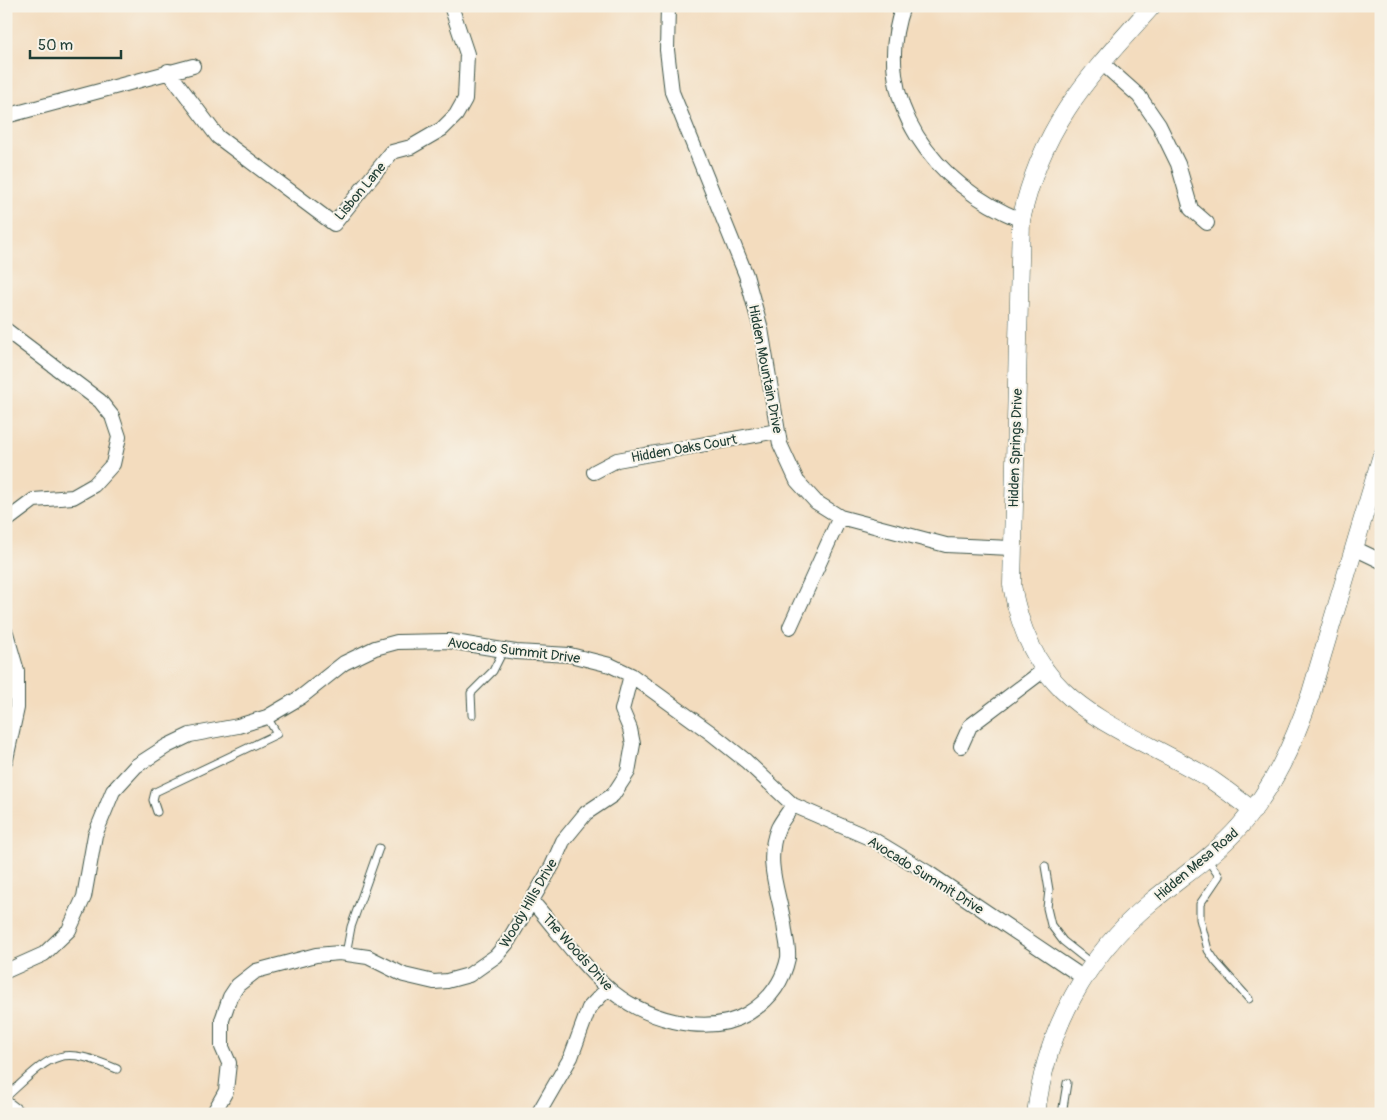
<svg xmlns="http://www.w3.org/2000/svg" width="1387" height="1120" font-family="Pangolin,sans-serif">
	<style>
		.lines { fill: none; stroke-linecap: round; stroke-linejoin: round }
		.service-casing { stroke: #3f5549; stroke-width: 9 }
		.minor-casing { stroke: #3f5549; stroke-width: 16 }
		.tertiary-casing { stroke: #3f5549; stroke-width: 19 }
		.service { stroke: #fff; stroke-width: 7 }
		.minor { stroke: #fff; stroke-width: 14 }
		.tertiary { stroke: #fff; stroke-width: 18 }
		.labels { text-anchor: middle; stroke-width: 4; stroke-linejoin: round; paint-order: stroke }
		.street-label { font-size: 14px; fill: #1f3d34; stroke: #f7f3e8 }
	</style>
	<rect width="100%" height="100%" fill="#f7f3e8"/>
	<filter id="ink" filterUnits="userSpaceOnUse"><feTurbulence type="fractalNoise" baseFrequency=".02" numOctaves="2"/><feDisplacementMap in="SourceGraphic" scale="10" xChannelSelector="R" yChannelSelector="G"/><feConvolveMatrix kernelMatrix="1 2 1 2 8 2 1 2 1" color-interpolation-filters="sRGB"/></filter>
	<filter id="wash" filterUnits="userSpaceOnUse"><feTurbulence type="fractalNoise" baseFrequency=".0096" numOctaves="4" result="noise"/><feDisplacementMap in="SourceGraphic" scale="20" xChannelSelector="R" yChannelSelector="G"/><feGaussianBlur stdDeviation="1.12" result="paint"/><feColorMatrix in="noise" values="0 0 0 0 0 0 0 0 0 0 0 0 0 0 0 0 0 1.4 0 .05"/><feComposite in="paint" operator="in"/></filter>
	<g filter="url(#wash)">
		<rect width="100%" height="100%" fill="#f3dcbe"/>
	</g>
	<g filter="url(#ink)">
		<g class="lines">
			<g class="service-casing">
				<path id="service" d="M472,715L471,693L493,671L504,649
					M157,812L153,800L155,792L277,734L267,717
					M1207,859L1219,876L1200,904V919L1208,950L1216,962L1249,999
					M1045,866L1049,890L1047,908L1051,925L1063,941L1092,964
					M346,954L351,927L379,848
					M6,1097C51,1056 57,1043 117,1069
					M1062,1114L1067,1083"/>
			</g>
			<g class="minor-casing">
				<path id="minor" d="M668,6L667,50L672,92L746,275L761,329L780,444L797,481L816,502L840,517L946,545L1011,548
					M903,6C869,101 935,186 1021,220
					M1102,63L1139,96L1159,125L1178,164L1191,209L1207,223
					M168,71L218,137L334,224L392,152L411,147L442,129L456,115L465,99L467,54L451,6
					M6,116L193,66
					M6,330L100,401L112,416L119,437L113,464L94,485L73,497L34,500L6,521
					M594,472L617,460L777,431
					M1354,548L1381,561
					M790,627L840,517
					M6,633L17,671V708L6,759
					M961,746L970,726L1044,670
					M530,902L537,907C560,934 581,964 607,987C640,1018 706,1038 747,1014C769,1001 783,982 788,958C789,949 786,940 785,931C781,896 763,864 778,828C782,820 788,813 793,805
					M6,971L44,954L69,930L84,897L95,835L113,791L136,766L167,746L190,735L238,726L267,717L301,697L344,663L375,648L397,642L448,641L516,652L570,655L610,665L631,675L711,733L746,761L793,805L874,840L927,872L1084,978
					M6,1104L19,1114
					M213,1114L226,1091L229,1063L222,1047V1020L230,997L238,985L256,971L316,955L340,953L368,957L404,975L434,982L447,981L469,975L496,956L507,943L552,866L563,841L586,813L613,795L628,772L633,744L630,729L622,710L631,675
					M538,1114L571,1057L589,1008L608,988"/>
			</g>
			<g class="tertiary-casing">
				<path id="tertiary" d="M1152,6C1089,76 1042,124 1021,220L1012,585C1033,711 1116,722 1210,779C1225,789 1239,800 1253,811
					M1036,1114C1046,1030 1086,956 1151,902C1181,877 1214,856 1240,826C1274,787 1293,744 1310,696L1381,458"/>
			</g>
			<use href="#service" class="service"/>
			<use href="#minor" class="minor"/>
			<use href="#tertiary" class="tertiary"/>
		</g>
	</g>
	<g class="labels">
		<g class="street-label">
			<text transform="translate(360 191) rotate(-50)" y="5">Lisbon Lane</text>
			<text transform="translate(766 369) rotate(79)" y="5">Hidden Mountain Drive</text>
			<text transform="translate(684 448) rotate(-10)" y="5">Hidden Oaks Court</text>
			<text transform="translate(1015 448) rotate(-88)" y="5">Hidden Springs Drive</text>
			<text transform="translate(514 650) rotate(7)" y="5">Avocado Summit Drive</text>
			<text transform="translate(1196 864) rotate(-40)" y="5">Hidden Mesa Road</text>
			<text transform="translate(926 875) rotate(32)" y="5">Avocado Summit Drive</text>
			<text transform="translate(528 903) rotate(-60)" y="5">Woody Hills Drive</text>
			<text transform="translate(578 952) rotate(48)" y="5">The Woods Drive</text>
		</g>
	</g>
	<rect width="1387" height="1120" fill="none" stroke="#f7f3e8" stroke-width="25"/>
	<path d="M30 50v8h91v-8" fill="none" stroke="#1f3d34" stroke-width="2.5"/>
	<text x="38" y="50" font-size="15" fill="#1f3d34" stroke="#f7f3e8" stroke-width="4" paint-order="stroke">50 m</text>
</svg>
